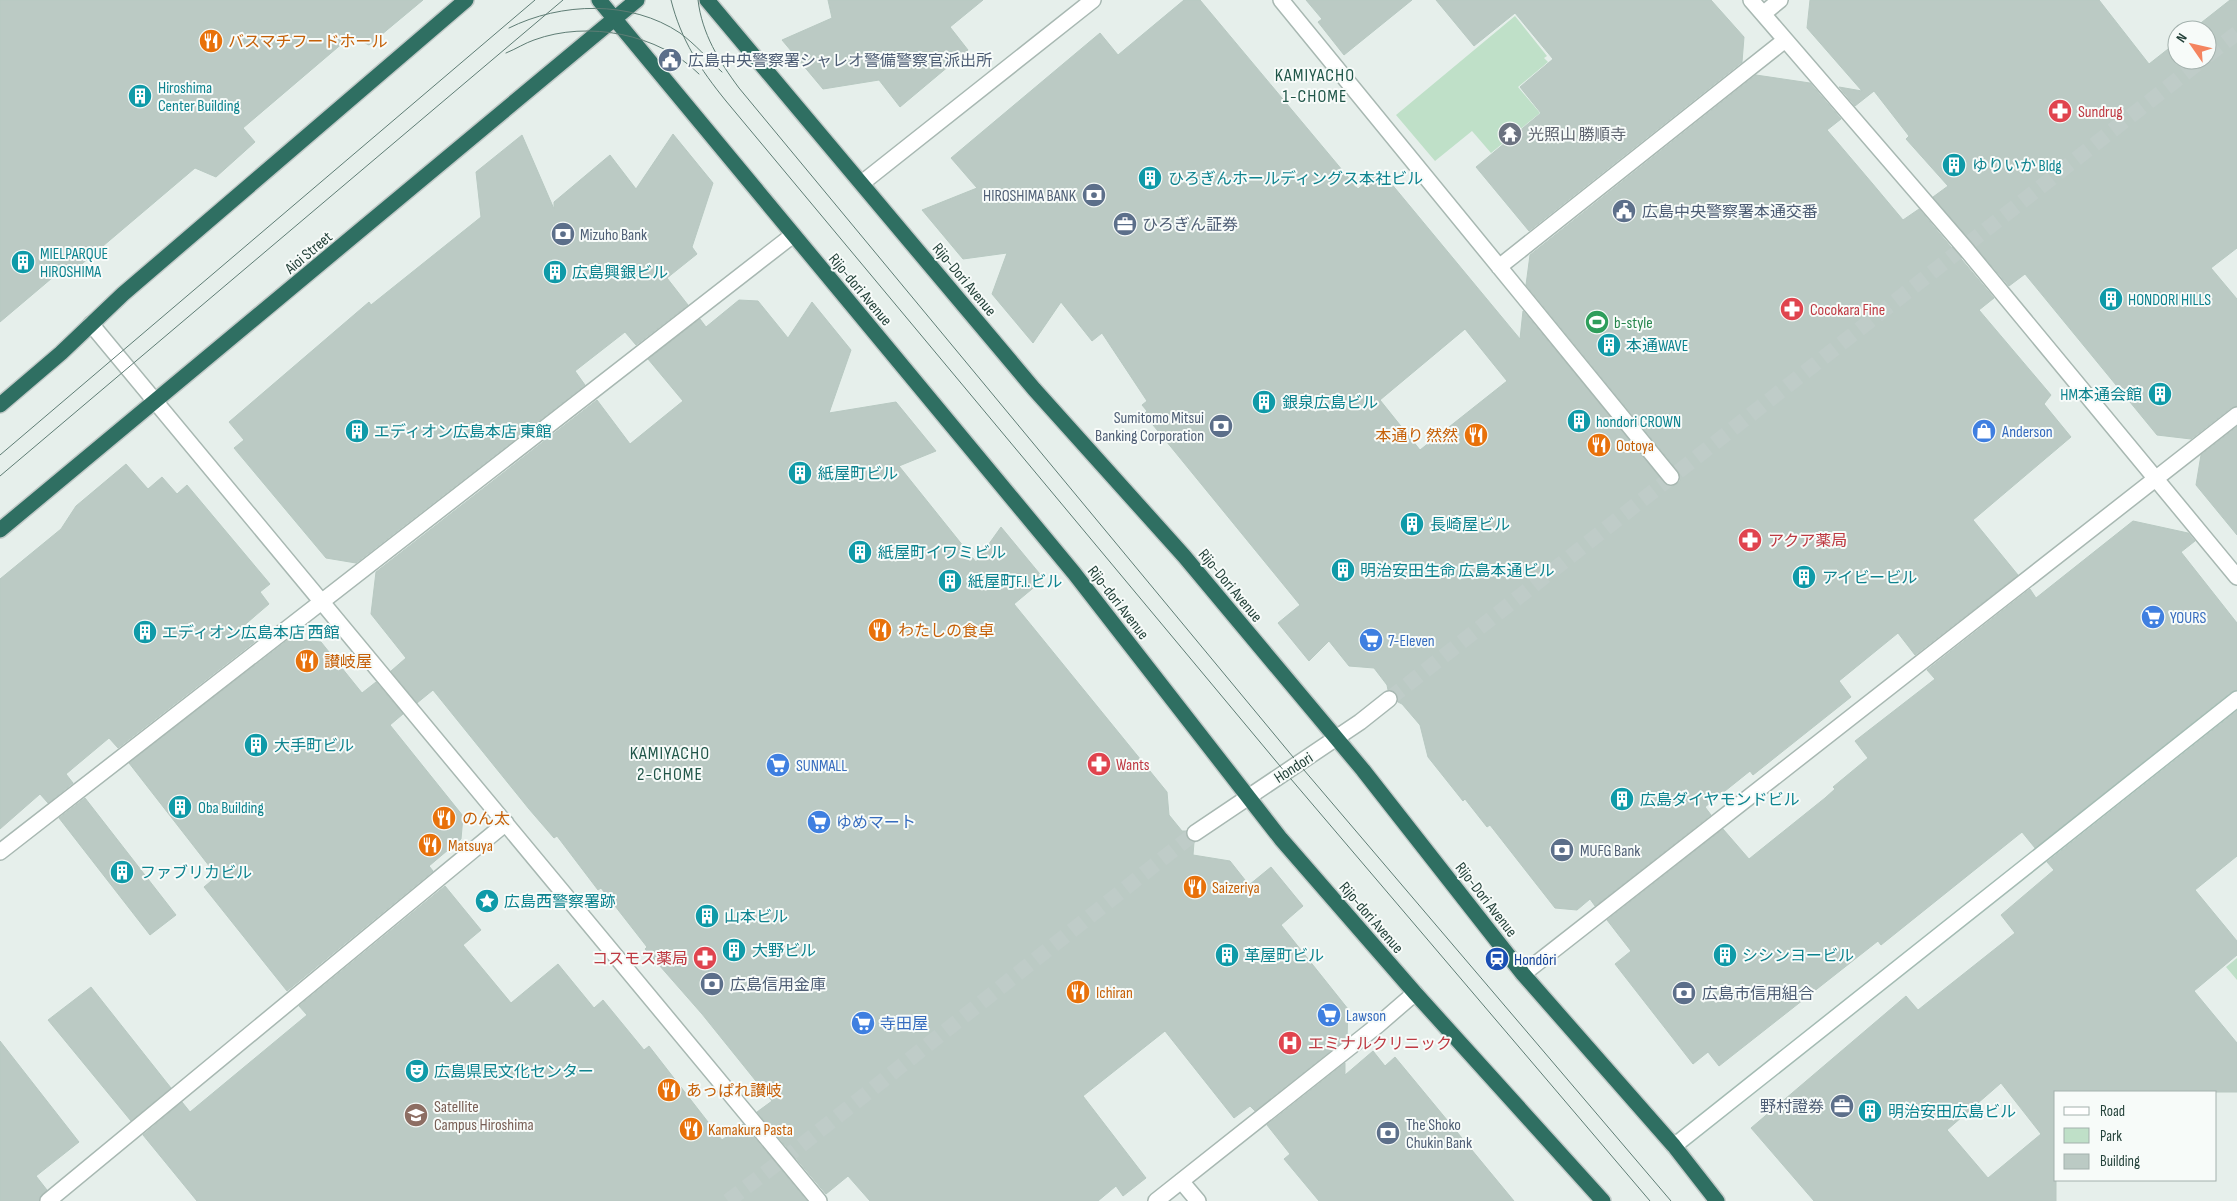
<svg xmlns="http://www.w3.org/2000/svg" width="2237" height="1201" font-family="'Sofia Sans Condensed','Noto Sans JP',sans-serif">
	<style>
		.green { fill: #bfe0c8 }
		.building { fill: #bbcac4; stroke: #b8c9c2; fill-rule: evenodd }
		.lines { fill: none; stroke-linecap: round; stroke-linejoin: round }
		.street-tunnel { stroke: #bfccc8; stroke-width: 15; stroke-dasharray: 15 8; stroke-linecap: butt }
		.street-casing { stroke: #a8b8b2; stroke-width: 18 }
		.secondary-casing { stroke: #a4bbb3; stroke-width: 18 }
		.highway-casing { stroke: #c2cac8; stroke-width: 18 }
		.street { stroke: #fff; stroke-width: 15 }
		.secondary { stroke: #fff; stroke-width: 15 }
		.highway { stroke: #2f6f62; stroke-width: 15 }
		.tram { stroke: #5f7d75; stroke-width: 1 }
		.labels { text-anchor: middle; stroke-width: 4; stroke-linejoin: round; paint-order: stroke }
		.food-label { font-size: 16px; fill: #c56008; stroke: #f7fbf9; text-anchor: start }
		.service-label { font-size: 16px; fill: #4e5e75; stroke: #f7fbf9; text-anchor: start }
		.culture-label { font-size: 16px; fill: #0d838f; stroke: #f7fbf9; text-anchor: start }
		.health-label { font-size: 16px; fill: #be3a42; stroke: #f7fbf9; text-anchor: start }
		.worship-label { font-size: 16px; fill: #5b616d; stroke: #f7fbf9; text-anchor: start }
		.street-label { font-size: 16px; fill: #24423a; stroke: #f7fbf9 }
		.leisure-label { font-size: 16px; fill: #27864d; stroke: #f7fbf9; text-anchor: start }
		.shop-label { font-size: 16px; fill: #366cbe; stroke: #f7fbf9; text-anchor: start }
		.transit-label { font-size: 16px; fill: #164399; stroke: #f7fbf9; text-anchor: start }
		.education-label { font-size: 16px; fill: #785e54; stroke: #f7fbf9; text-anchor: start }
		.neighbourhood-label { font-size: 18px; letter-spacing: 1px; fill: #1f5548; stroke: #f7fbf9 }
	</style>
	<rect width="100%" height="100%" fill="#e6efeb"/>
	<path class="green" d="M1515,16L1547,56L1544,58L1548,62L1518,87L1540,113L1491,153L1472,131L1435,161L1396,115Z
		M2237,958V980L2226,967Z"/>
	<path class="building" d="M0,0H423L369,45L351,36L243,128L255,142L216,177L195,168L70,274L65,267L0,322Z
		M828,0H983L950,27L968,50L900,107L879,80L823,89L782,40L832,18Z
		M1184,0H1200L1358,189L1380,170L1520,339L1523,311L1668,486H1673L1680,481L1678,471L1526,285L1530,255L1756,75L1810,83L1841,119L1827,130L1872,183L1903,220L1919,209L1994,298L1979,310L2051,395L2044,404L2071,437L1973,520L2018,575L1915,655L1898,633L1839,681L1851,697L1753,775L1750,771L1705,807L1711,815L1595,906L1590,899L1577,910L1555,908L1490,825L1487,827L1465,799L1463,801L1428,757L1420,725L1402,704L1398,702L1397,694L1388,690L1387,685L1374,668L1349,666L1329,641L1309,661L1278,623L1300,605L1144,414L1147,411L1142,405L1147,401L1102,333L1092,341L1061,302L1033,343L992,294L1007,253L963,259L922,210L977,188L951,158L1100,33L1118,55ZM1465,329L1507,381L1420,450L1380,400Z
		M1306,0H1412L1344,55L1318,22L1322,19Z
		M1436,0H1711L1744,37L1742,62L1529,231L1476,167L1541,113L1520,87L1553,59L1515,13L1474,46Z
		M1810,0H2099L2149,64L2177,42V60H2207V30H2192L2230,0H2237V248L2211,268L2237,299V406L2231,408L2191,439L2157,435L2025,274L2009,286L1933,197L1948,186L1906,139L1909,136L1874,91L1855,106L1839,87L1862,91L1807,28Z
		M673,134L713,183L692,247L697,254L667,278L688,305L636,345L625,332L575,371L585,385L356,563L326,558L234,448L244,440L229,422L369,302L371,305L481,217L476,172L522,135L554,209V202L610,155L636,189Z
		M739,300L758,301L788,338L812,302L851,350L829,413L896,402L936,451L899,466L976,562L1001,527L1044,579L1014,604L1167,792L1169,815L1182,831H1186L1188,839L1194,842L1193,855L1230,861L1249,885L1271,867L1303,906L1281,925L1348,1009L1347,1038L1255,1111L1250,1106L1234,1118L1165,1031L1083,1096L1146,1178L1123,1196L1116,1186L1098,1201H870L848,1176L826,1194L757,1112L772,1101L702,1014L645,949L647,947L601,888L598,890L557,836L554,838L529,809L433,690L417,703L391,671L406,658L371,614L376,572L597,400L630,444L683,401L648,359L700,319L706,327Z
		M2237,427V535L2196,485L2201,455Z
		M126,464L148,489L162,477L177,494L187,485L270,584L260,592L269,604L234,634L262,636L118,748L109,738L66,774L73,783L48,803L40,794L0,829V579L61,529L76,506Z
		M2133,521L2188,533L2195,541L2181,552L2237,623V690L2231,692L2035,848L2022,832L1881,945L1878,941L1719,1066L1708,1052L1693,1064L1615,964L1631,951L1607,920L1723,829L1749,859L1825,798L1835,789L1833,787L1868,758L1855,741L1935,679L1927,670L2030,589L2036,598Z
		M289,639L321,642L362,693L376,682L403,714L390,725L463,816L461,839L429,866L433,871L287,991L204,887L217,876L129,763Z
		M2237,711V856L2195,890L2237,941V955L2194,991L2237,1043V1092H2056V1201H1814L1751,1128L1906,996L1918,1010L2015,933L2001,915L2054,870L2047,862ZM2001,1083L2041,1134L1988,1178L1947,1130Z
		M85,798L176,915L150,935L59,818Z
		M445,886L481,930L463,945L511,1003L558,964L594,1008L603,1000L644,1050L649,1046L722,1140L743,1124L807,1201H197L143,1135L182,1102L190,1112L307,1015L299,1006Z
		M91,987L171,1088L131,1121L48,1020Z
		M0,1041L79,1142L36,1176L47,1190L39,1201H0Z
		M1373,1051L1385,1066L1395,1057L1514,1201H1319L1284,1159L1290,1154L1267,1125L1345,1063V1075Z"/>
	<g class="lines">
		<path class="street-tunnel" d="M2207,56L2237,33
			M1389,699L2202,60
			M728,1201L799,1147L1195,833"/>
		<g class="street-casing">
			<path id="street" d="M1281,0L1671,477
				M1751,0L1965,248L2237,577
				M1763,14L1780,0
				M862,183L1093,0
				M1499,267L1785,40
				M91,324L819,1201
				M1195,833L1360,722L1389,699
				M0,852L793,235
				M1523,974L2237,415
				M1181,1181L1198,1201
				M48,1201L506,823
				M1156,1201L1378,1025L1415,993"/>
		</g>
		<g class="secondary-casing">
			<path id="secondary" d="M1674,1146L2237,699"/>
		</g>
		<g class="highway-casing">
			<path id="highway" d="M599,0L1074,573L1281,839L1415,993L1603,1201
				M707,0L1034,389L1184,556L1363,770L1523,974L1674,1146L1717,1201
				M0,405L61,353L123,294L466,0
				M0,530L637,0"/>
		</g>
		<use href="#street" class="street"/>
		<use href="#secondary" class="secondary"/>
		<use href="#highway" class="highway"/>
		<path class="tram" d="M671,0C681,40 700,69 726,101L1285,772L1650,1201
			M698,0C702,34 719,61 739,88L1298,763L1671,1201
			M509,28C561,2 631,0 680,33C695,44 708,59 722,72
			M506,53C516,49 525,43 534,40C588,20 659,34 699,74
			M0,455L535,0
			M0,476L563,0"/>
	</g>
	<defs>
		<g id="restaurant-disc" transform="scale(1.25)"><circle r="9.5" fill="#e8710a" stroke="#f7fbf9"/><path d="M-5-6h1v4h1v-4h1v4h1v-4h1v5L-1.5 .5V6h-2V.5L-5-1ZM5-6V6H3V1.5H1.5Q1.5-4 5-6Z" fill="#fff"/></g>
		<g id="civic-disc" transform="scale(1.25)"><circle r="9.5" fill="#5c6f8a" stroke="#f7fbf9"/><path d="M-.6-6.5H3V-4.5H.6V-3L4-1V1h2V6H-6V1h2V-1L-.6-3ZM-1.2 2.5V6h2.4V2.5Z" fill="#fff"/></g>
		<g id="building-disc" transform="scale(1.25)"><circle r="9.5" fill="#0f9aa8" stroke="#f7fbf9"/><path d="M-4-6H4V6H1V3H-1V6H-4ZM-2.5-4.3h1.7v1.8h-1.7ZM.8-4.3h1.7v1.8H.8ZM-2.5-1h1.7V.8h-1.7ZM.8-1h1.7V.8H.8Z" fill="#fff"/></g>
		<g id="pharmacy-disc" transform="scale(1.25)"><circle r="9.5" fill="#e0444e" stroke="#f7fbf9"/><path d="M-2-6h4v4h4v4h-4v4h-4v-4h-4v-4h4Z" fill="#fff"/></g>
		<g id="temple-disc" transform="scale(1.25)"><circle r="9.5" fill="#6b7280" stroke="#f7fbf9"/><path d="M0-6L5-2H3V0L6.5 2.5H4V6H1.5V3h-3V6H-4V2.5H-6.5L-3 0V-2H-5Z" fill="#fff"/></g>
		<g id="bank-disc" transform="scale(1.25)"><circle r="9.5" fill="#5c6f8a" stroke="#f7fbf9"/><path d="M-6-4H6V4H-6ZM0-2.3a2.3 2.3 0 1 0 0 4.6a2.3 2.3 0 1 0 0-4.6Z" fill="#fff"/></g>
		<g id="office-disc" transform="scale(1.25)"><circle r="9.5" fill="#5c6f8a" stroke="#f7fbf9"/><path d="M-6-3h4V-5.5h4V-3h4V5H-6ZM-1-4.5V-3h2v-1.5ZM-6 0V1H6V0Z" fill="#fff"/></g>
		<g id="stadium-disc" transform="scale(1.25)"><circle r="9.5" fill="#2e9e5b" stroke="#f7fbf9"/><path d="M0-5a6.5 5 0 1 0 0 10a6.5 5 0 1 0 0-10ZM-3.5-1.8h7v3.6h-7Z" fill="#fff"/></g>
		<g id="shop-disc" transform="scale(1.25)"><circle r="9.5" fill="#3f7fe0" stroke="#f7fbf9"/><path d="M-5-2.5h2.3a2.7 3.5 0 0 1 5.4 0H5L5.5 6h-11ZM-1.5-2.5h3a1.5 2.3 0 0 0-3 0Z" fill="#fff"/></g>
		<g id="supermarket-disc" transform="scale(1.25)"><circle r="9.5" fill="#3f7fe0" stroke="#f7fbf9"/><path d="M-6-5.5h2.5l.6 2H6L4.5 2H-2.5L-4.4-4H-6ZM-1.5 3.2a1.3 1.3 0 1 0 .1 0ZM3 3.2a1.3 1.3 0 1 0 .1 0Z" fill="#fff"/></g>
		<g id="sight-disc" transform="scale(1.25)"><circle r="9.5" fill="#0f9aa8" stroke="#f7fbf9"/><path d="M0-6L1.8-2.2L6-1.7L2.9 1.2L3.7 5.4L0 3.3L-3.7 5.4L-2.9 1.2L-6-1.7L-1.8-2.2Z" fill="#fff"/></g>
		<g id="station-disc" transform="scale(1.25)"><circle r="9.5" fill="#1a4fb4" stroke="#f7fbf9"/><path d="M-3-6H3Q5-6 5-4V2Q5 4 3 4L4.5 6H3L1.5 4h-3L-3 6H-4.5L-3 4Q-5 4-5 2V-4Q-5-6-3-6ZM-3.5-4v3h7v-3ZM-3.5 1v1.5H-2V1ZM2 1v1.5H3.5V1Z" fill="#fff"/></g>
		<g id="hospital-disc" transform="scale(1.25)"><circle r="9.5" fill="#e0444e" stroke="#f7fbf9"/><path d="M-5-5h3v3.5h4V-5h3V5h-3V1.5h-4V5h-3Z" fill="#fff"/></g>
		<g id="theatre-disc" transform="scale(1.25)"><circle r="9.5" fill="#0f9aa8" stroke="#f7fbf9"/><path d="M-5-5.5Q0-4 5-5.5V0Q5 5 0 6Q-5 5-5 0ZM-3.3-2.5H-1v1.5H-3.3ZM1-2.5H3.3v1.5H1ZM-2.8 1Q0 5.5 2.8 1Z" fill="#fff"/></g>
		<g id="university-disc" transform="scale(1.25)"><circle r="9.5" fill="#8d6e63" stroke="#f7fbf9"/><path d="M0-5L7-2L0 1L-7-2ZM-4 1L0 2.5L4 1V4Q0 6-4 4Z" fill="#fff"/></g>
	</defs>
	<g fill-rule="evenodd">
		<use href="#restaurant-disc" x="211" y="41"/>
		<use href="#civic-disc" x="670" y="60"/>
		<use href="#building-disc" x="140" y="96"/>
		<use href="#pharmacy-disc" x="2060" y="111"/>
		<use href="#temple-disc" x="1510" y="134"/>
		<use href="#building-disc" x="1954" y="165"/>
		<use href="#building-disc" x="1150" y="178"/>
		<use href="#bank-disc" x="1094" y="195"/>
		<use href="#civic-disc" x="1624" y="211"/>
		<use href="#office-disc" x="1125" y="224"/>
		<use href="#bank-disc" x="563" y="234"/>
		<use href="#building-disc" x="23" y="262"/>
		<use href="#building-disc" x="555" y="272"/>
		<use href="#building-disc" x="2111" y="299"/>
		<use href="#pharmacy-disc" x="1792" y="309"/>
		<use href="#stadium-disc" x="1597" y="322"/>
		<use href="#building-disc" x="1609" y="345"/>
		<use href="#building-disc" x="2160" y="394"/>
		<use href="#building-disc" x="1264" y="402"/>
		<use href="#building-disc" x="1579" y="421"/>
		<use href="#bank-disc" x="1221" y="426"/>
		<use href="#building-disc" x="357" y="431"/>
		<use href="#shop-disc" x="1984" y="431"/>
		<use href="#restaurant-disc" x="1476" y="435"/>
		<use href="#restaurant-disc" x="1599" y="445"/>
		<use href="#building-disc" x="800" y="473"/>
		<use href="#building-disc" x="1412" y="524"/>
		<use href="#pharmacy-disc" x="1750" y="540"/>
		<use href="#building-disc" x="860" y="552"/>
		<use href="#building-disc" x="1343" y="570"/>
		<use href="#building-disc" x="1804" y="577"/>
		<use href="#building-disc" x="950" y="581"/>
		<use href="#supermarket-disc" x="2153" y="617"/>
		<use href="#restaurant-disc" x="880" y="630"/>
		<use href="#building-disc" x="145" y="632"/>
		<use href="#supermarket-disc" x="1371" y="640"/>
		<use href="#restaurant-disc" x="307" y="661"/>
		<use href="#building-disc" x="256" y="745"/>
		<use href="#pharmacy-disc" x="1099" y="764"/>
		<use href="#supermarket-disc" x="778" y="765"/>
		<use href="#building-disc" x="1622" y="799"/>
		<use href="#building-disc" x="180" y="807"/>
		<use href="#restaurant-disc" x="444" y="818"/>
		<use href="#supermarket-disc" x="819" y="822"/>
		<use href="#restaurant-disc" x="430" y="845"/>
		<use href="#bank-disc" x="1562" y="850"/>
		<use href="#building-disc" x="122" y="872"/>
		<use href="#restaurant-disc" x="1195" y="887"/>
		<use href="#sight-disc" x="487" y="901"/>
		<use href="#building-disc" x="707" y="916"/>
		<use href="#building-disc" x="734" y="950"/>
		<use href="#building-disc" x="1227" y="955"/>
		<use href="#building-disc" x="1725" y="955"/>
		<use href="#pharmacy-disc" x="705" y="958"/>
		<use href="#station-disc" x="1497" y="959"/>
		<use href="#bank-disc" x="712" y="984"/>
		<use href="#restaurant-disc" x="1078" y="992"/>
		<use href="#bank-disc" x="1684" y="993"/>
		<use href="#supermarket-disc" x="1329" y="1015"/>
		<use href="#supermarket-disc" x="863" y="1023"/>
		<use href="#hospital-disc" x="1290" y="1043"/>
		<use href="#theatre-disc" x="417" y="1071"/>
		<use href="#restaurant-disc" x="669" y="1090"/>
		<use href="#office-disc" x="1842" y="1106"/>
		<use href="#building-disc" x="1870" y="1111"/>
		<use href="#university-disc" x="416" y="1115"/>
		<use href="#restaurant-disc" x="691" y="1129"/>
		<use href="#bank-disc" x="1388" y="1133"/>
	</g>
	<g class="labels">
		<g class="food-label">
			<text x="228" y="47">バスマチフードホール</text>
			<text x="1458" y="441" text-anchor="end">本通り 然然</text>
			<text x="1616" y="451">Ootoya</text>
			<text x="898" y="636">わたしの食卓</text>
			<text x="324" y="667">讃岐屋</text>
			<text x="462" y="824">のん太</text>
			<text x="448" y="851">Matsuya</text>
			<text x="1212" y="893">Saizeriya</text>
			<text x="1096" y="998">Ichiran</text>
			<text x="686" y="1096">あっぱれ讃岐</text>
			<text x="708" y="1135">Kamakura Pasta</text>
		</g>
		<g class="service-label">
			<text x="688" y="66">広島中央警察署シャレオ警備警察官派出所</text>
			<text x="1076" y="201" text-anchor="end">HIROSHIMA BANK</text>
			<text x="1642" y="217">広島中央警察署本通交番</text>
			<text x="1142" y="230">ひろぎん証券</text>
			<text x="580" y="240">Mizuho Bank</text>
			<text x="1204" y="423" text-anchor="end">Sumitomo Mitsui<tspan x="1204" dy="18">Banking Corporation</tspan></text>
			<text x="1580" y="856">MUFG Bank</text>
			<text x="730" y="990">広島信用金庫</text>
			<text x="1702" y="999">広島市信用組合</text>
			<text x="1824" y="1112" text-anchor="end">野村證券</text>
			<text x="1406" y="1130">The Shoko<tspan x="1406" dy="18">Chukin Bank</tspan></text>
		</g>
		<g class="culture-label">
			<text x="158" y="93">Hiroshima<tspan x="158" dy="18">Center Building</tspan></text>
			<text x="1972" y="171">ゆりいか Bldg</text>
			<text x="1168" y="184">ひろぎんホールディングス本社ビル</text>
			<text x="40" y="259">MIELPARQUE<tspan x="40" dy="18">HIROSHIMA</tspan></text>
			<text x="572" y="278">広島興銀ビル</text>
			<text x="2128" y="305">HONDORI HILLS</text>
			<text x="1626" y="351">本通WAVE</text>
			<text x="2142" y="400" text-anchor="end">HM本通会館</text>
			<text x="1282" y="408">銀泉広島ビル</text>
			<text x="1596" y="427">hondori CROWN</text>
			<text x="374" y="437">エディオン広島本店 東館</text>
			<text x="818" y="479">紙屋町ビル</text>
			<text x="1430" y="530">長崎屋ビル</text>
			<text x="878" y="558">紙屋町イワミビル</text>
			<text x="1360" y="576">明治安田生命 広島本通ビル</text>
			<text x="1822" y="583">アイビービル</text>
			<text x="968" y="587">紙屋町F.I.ビル</text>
			<text x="162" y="638">エディオン広島本店 西館</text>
			<text x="274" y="751">大手町ビル</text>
			<text x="1640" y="805">広島ダイヤモンドビル</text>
			<text x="198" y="813">Oba Building</text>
			<text x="140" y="878">ファブリカビル</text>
			<text x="504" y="907">広島西警察署跡</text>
			<text x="724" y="922">山本ビル</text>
			<text x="752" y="956">大野ビル</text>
			<text x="1244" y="961">革屋町ビル</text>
			<text x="1742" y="961">シシンヨービル</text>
			<text x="434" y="1077">広島県民文化センター</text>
			<text x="1888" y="1117">明治安田広島ビル</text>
		</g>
		<g class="health-label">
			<text x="2078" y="117">Sundrug</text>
			<text x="1810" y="315">Cocokara Fine</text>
			<text x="1768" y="546">アクア薬局</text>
			<text x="1116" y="770">Wants</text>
			<text x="688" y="964" text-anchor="end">コスモス薬局</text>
			<text x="1308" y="1049">エミナルクリニック</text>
		</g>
		<g class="worship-label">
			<text x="1528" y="140">光照山 勝順寺</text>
		</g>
		<g class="street-label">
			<text transform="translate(308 252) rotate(-40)" y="6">Aioi Street</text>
			<text transform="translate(965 279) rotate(50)" y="6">Rijo-Dori Avenue</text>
			<text transform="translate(861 289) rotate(50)" y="6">Rijo-dori Avenue</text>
			<text transform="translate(1231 585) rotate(50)" y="6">Rijo-Dori Avenue</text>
			<text transform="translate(1119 602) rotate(52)" y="6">Rijo-dori Avenue</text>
			<text transform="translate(1293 767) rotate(-33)" y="6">Hondori</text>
			<text transform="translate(1487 899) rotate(52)" y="6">Rijo-Dori Avenue</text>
			<text transform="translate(1372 917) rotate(49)" y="6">Rijo-dori Avenue</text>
		</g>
		<g class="leisure-label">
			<text x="1614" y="328">b-style</text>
		</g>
		<g class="shop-label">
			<text x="2002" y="437">Anderson</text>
			<text x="2170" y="623">YOURS</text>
			<text x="1388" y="646">7-Eleven</text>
			<text x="796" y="771">SUNMALL</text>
			<text x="836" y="828">ゆめマート</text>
			<text x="1346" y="1021">Lawson</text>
			<text x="880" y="1029">寺田屋</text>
		</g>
		<g class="transit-label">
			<text x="1514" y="965">Hondōri</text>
		</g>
		<g class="education-label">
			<text x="434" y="1112">Satellite<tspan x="434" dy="18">Campus Hiroshima</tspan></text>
		</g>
		<g class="neighbourhood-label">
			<text x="1315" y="81">KAMIYACHO<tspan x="1315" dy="21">1-CHOME</tspan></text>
			<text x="670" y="759">KAMIYACHO<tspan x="670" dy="21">2-CHOME</tspan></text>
		</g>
	</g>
	<rect x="2054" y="1091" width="162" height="90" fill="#f7fbf9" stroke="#a3b1ad"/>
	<rect x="2064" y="1107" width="25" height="8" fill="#ffffff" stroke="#a3b1ad"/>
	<text x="2100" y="1116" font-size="15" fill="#24423a">Road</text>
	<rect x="2064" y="1128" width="25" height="15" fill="#bfe0c8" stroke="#a3b1ad"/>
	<text x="2100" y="1141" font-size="15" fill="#24423a">Park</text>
	<rect x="2064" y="1154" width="25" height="15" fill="#bbcac4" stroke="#a3b1ad"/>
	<text x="2100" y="1166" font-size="15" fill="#24423a">Building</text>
	<g transform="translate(2192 45) rotate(304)"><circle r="24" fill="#f7fbf9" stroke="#a3b1ad"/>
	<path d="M0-4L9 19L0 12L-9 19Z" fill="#f4845f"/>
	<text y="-8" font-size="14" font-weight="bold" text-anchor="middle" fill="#24423a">N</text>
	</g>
</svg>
